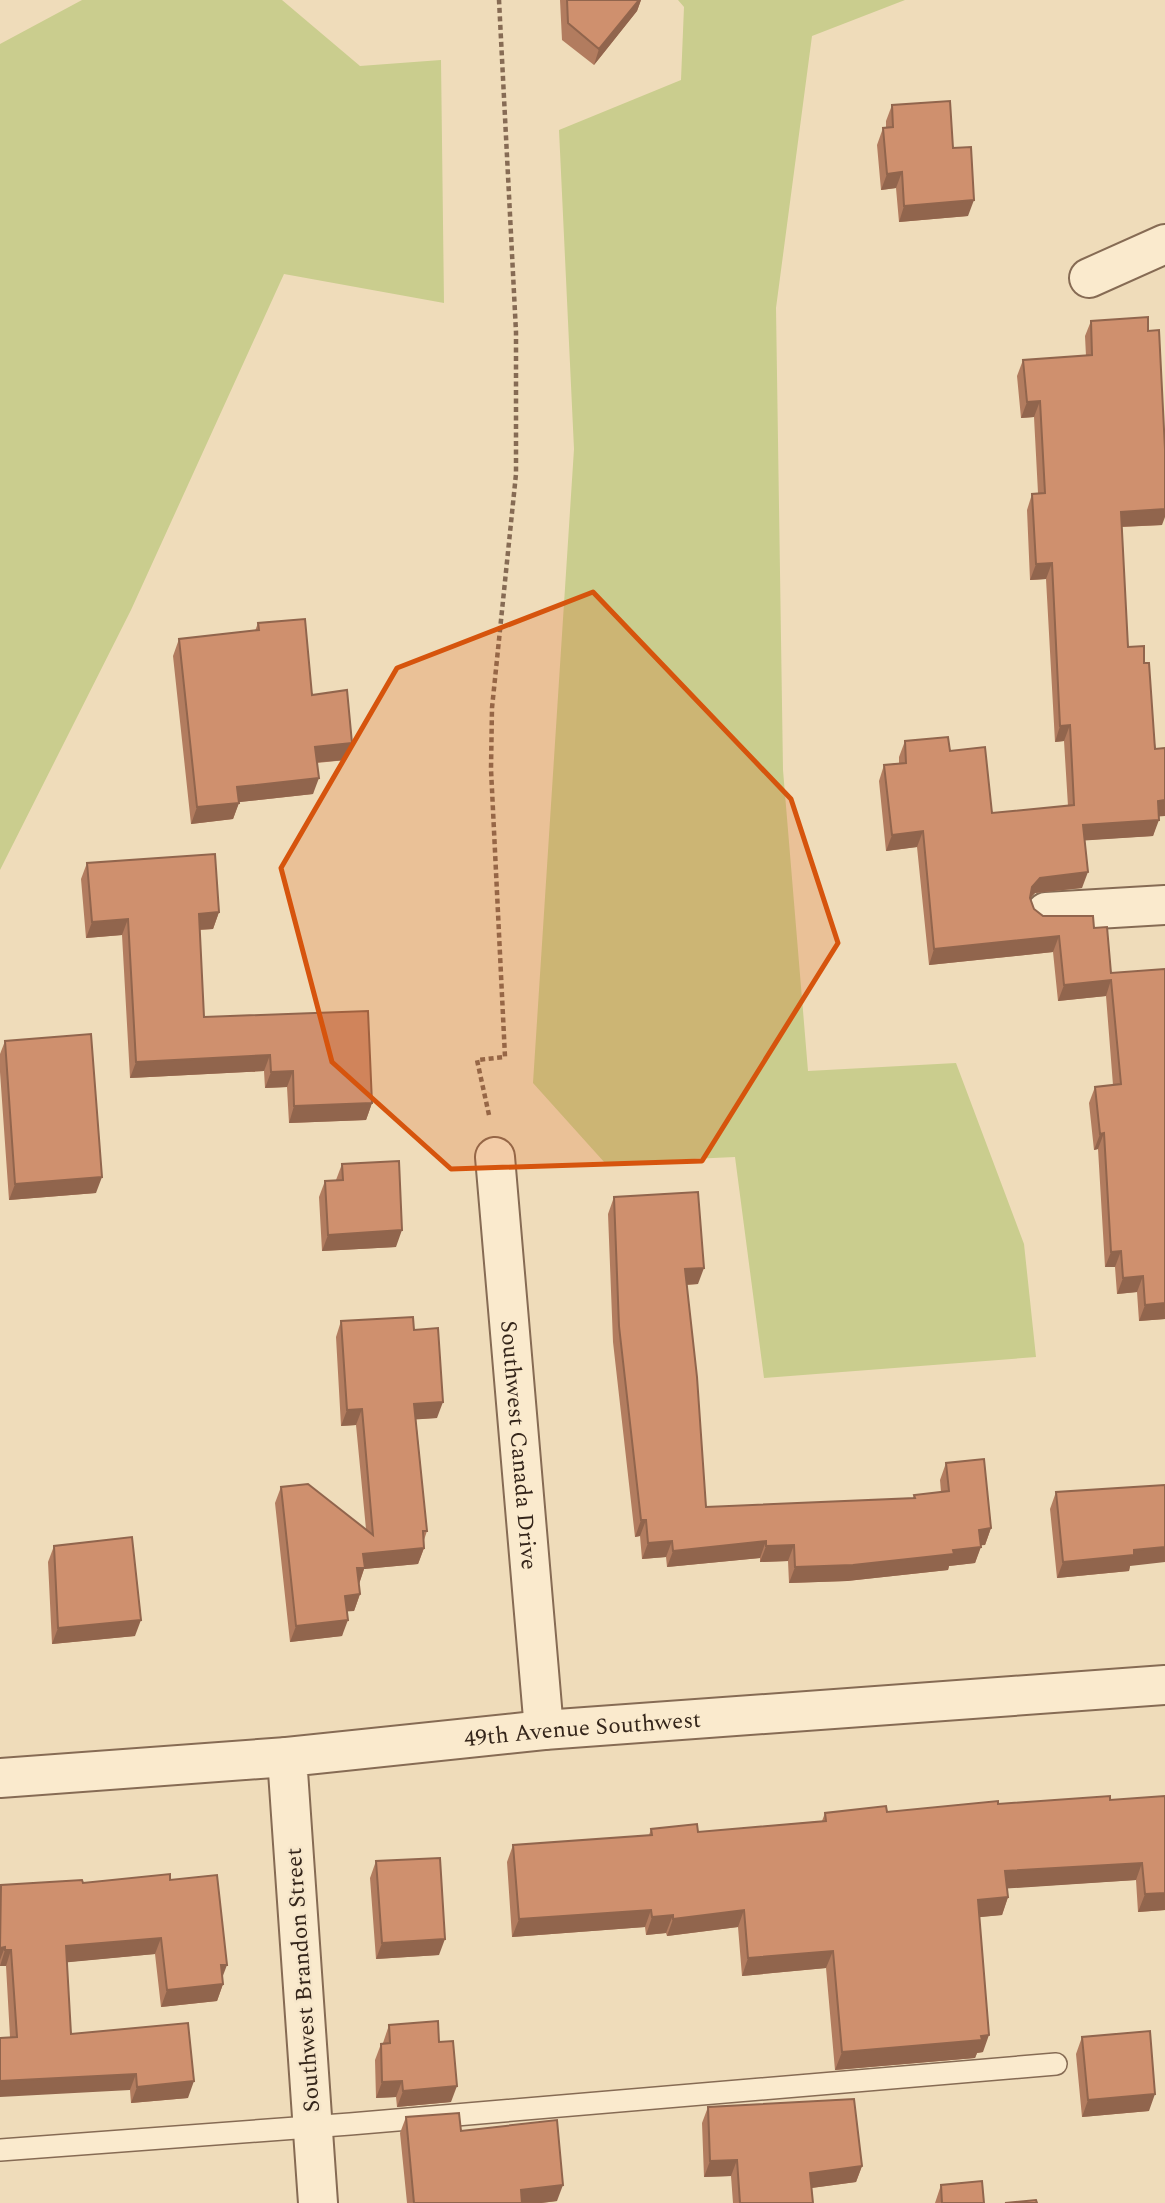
<svg xmlns="http://www.w3.org/2000/svg" width="1165" height="2203" font-family="Spectral,serif">
	<style>
		.green { fill: #cacd8e }
		.lines { fill: none; stroke-linecap: round; stroke-linejoin: round }
		.service-casing { stroke: #866b54; stroke-width: 24 }
		.minor-casing { stroke: #866b54; stroke-width: 42 }
		.tertiary-casing { stroke: #866b54; stroke-width: 42 }
		.path { stroke: #866b54; stroke-width: 4.5; stroke-dasharray: 5 3.5; stroke-linecap: butt }
		.service { stroke: #faeacd; stroke-width: 21 }
		.minor { stroke: #faeacd; stroke-width: 38 }
		.tertiary { stroke: #faeacd; stroke-width: 38 }
		.wall { fill: #b27c5f }
		.shaded-wall { fill: #91654d }
		.building { fill: #cf906e; stroke: #91654d; stroke-width: 2 }
		.marked { fill: #d6540d; fill-opacity: 0.2; stroke: #d6540d; stroke-width: 5; stroke-linejoin: round }
		.labels { text-anchor: middle; stroke-width: 5; stroke-linejoin: round; paint-order: stroke }
		.street-label { font-size: 23px; fill: #34251a; stroke: #f6e6ca }
	</style>
	<rect width="100%" height="100%" fill="#efdcba"/>
	<path class="green" d="M82,0H282L360,66L441,60L444,303L284,274L131,610L0,870V44Z
		M678,0H905L812,36L776,308L783,770L808,1071L956,1063L1024,1244L1036,1357L764,1378L735,1157L605,1163L533,1083L574,449L559,130L681,80L684,7Z"/>
	<g class="lines">
		<g class="service-casing">
			<path id="service" d="M0,2150L350,2124L1056,2064"/>
		</g>
		<g class="minor-casing">
			<g id="minor">
				<path d="M1089,278L1165,244"/>
				<path d="M1046,912L1165,905"/>
				<path id="s1" d="M495,1157L544,1730"/>
				<path d="M0,1778L287,1757"/>
			</g>
		</g>
		<g class="tertiary-casing">
			<g id="tertiary">
				<path id="s2" d="M318,2203L287,1757L544,1730L1165,1685"/>
			</g>
		</g>
		<path class="path" d="M489,1115L477,1060L505,1057L491,769L492,708L516,474V332L499,0"/>
		<use href="#service" class="service"/>
		<use href="#minor" class="minor"/>
		<use href="#tertiary" class="tertiary"/>
	</g>
	<path class="wall" d="M560,0H641L637,11L594,65L562,40Z
		M892,105L953,148L968,216L899,222L896,188L881,190L877,145L883,128H886V121Z
		M1091,321L1148,331L1162,525L1122,527L1128,647L1144,663L1165,816H1159L1153,836L1085,840L1082,888L1035,893L1030,898L1034,909L1043,916L1094,928L1111,973L1165,1319L1139,1321L1137,1292L1117,1294L1115,1267H1105L1098,1149L1094,1150L1089,1103L1095,1087L1113,1085L1106,996L1058,1001L1053,952L929,965L917,847L886,851L879,781L884,765L899,763V757L905,741L950,751L992,813L1068,806L1064,741L1055,742L1046,579L1030,580L1027,510L1032,494L1038,493L1034,417L1021,418L1017,376L1023,360L1086,356L1085,336Z
		M258,623L312,695L346,760L317,763L313,794L239,802L233,819L191,824L173,656L179,639L255,631Z
		M87,863L219,912L213,929L199,930L204,1017L372,1103L366,1120L289,1123L287,1087L265,1088L264,1071L130,1078L122,935L86,938L81,879Z
		M5,1041L96,1193L9,1200L0,1072V1054Z
		M342,1164L396,1247L322,1251L319,1197L325,1181L336,1180Z
		M614,1197L698,1284L687,1285L706,1507L913,1498L914,1495L941,1492L940,1480L946,1463L991,1528L985,1545H981L975,1563L949,1566L948,1570L847,1581L789,1583L788,1561L760,1562V1558L667,1567L666,1557L642,1559L640,1536L635,1537L613,1342L608,1214Z
		M341,1321L414,1330L437,1418L416,1419L427,1531L424,1540V1548L418,1564L364,1569L359,1584L360,1594L354,1611H347L342,1636L290,1642L275,1503L281,1487L366,1529L356,1425L341,1426L336,1337Z
		M1056,1492L1130,1566L1129,1571L1057,1578L1050,1509Z
		M54,1546L135,1636L52,1644L48,1562Z
		M1165,1796V1910L1138,1912L1136,1880L1007,1888L1008,1897L1002,1915L979,1917L983,2052L977,2053L975,2058L835,2070L826,1968L742,1976L738,1927L667,1936L666,1933L646,1935L645,1927L512,1937L507,1862L513,1845L649,1835L651,1829L698,1832L822,1821L825,1813L887,1812L998,1804L1110,1800Z
		M376,1861L439,1955L376,1959L370,1878Z
		M170,1880L222,1978L223,1984L217,2001L161,2007L155,1954L67,1962L71,2034L188,2098L131,2103L130,2090L10,2037L6,1966H0V1887L1,1885L83,1883Z
		M389,2025L439,2042L451,2102L397,2107L396,2097L376,2098L375,2060L381,2044L383,2043Z
		M1082,2037L1149,2111L1082,2117L1076,2054Z
		M708,2107L862,2166L856,2182L811,2188L813,2203H733L731,2176L704,2177L702,2123Z
		M406,2117L461,2131L557,2201L541,2203H407L400,2133Z
		M941,2185L984,2203H935Z"/>
	<path class="shaded-wall" d="M639,0H641L637,11L594,65L599,49Z
		M902,172L896,188L881,190L887,174Z
		M974,200L968,216L899,222L904,206Z
		M1040,401L1034,417L1021,418L1027,402Z
		M1165,509V517L1162,525L1115,527L1121,512Z
		M1052,563L1046,579L1030,580L1036,564Z
		M1070,725L1064,741L1055,742L1060,726Z
		M352,743L346,760L309,763L315,747Z
		M319,778L313,794L231,803L237,787Z
		M1165,800V816L1152,817L1158,801Z
		M239,803L233,819L191,824L197,807Z
		M1159,820L1153,836L1077,841L1083,825Z
		M923,831L917,847L886,851L892,835Z
		M1088,872L1082,888L1035,893L1026,903L1032,887L1040,878Z
		M219,912L213,929L193,930L199,914Z
		M128,919L122,935L86,938L92,922Z
		M1059,936L1053,952L929,965L934,949Z
		M1111,980L1106,996L1058,1001L1064,985Z
		M270,1055L264,1071L130,1078L136,1062Z
		M293,1071L287,1087L265,1088L271,1072Z
		M372,1103L366,1120L289,1123L294,1106Z
		M1104,1133L1098,1149L1094,1150L1100,1134Z
		M102,1177L96,1193L9,1200L15,1184Z
		M402,1230L396,1247L322,1251L328,1235Z
		M1121,1251L1115,1267H1105L1111,1252Z
		M704,1268L698,1284L679,1285L685,1269Z
		M1143,1276L1137,1292L1117,1294L1123,1278Z
		M1165,1303V1319L1139,1321L1145,1305Z
		M443,1402L437,1418L408,1420L414,1404Z
		M362,1409L356,1425L341,1426L347,1410Z
		M641,1520H646L640,1536L635,1537Z
		M991,1528L985,1545L973,1546L979,1530Z
		M672,1541L666,1557L642,1559L648,1543Z
		M766,1541L760,1558L667,1567L673,1551Z
		M794,1545L788,1561L760,1562L766,1546Z
		M981,1547L975,1563L949,1566L948,1570L847,1581L789,1583L795,1567Z
		M1165,1547V1562L1130,1566L1129,1571L1057,1578L1063,1562L1134,1550Z
		M424,1548L418,1564L364,1569L359,1584H351L363,1554Z
		M360,1594L354,1611L339,1612L345,1596Z
		M141,1620L135,1636L52,1644L58,1628Z
		M348,1620L342,1636L290,1642L296,1626Z
		M1142,1863L1136,1880L999,1889L1005,1871Z
		M1165,1893V1910L1138,1912L1145,1894Z
		M1008,1897L1002,1915L971,1918L978,1900Z
		M651,1910L645,1927L512,1937L519,1919Z
		M744,1910L738,1927L667,1936L673,1919Z
		M673,1915L666,1933L646,1935L652,1917Z
		M161,1938L155,1954L60,1963L66,1946Z
		M445,1939L439,1955L376,1959L382,1943Z
		M5,1947L0,1960V1948Z
		M5,1950H11L6,1966H0Z
		M833,1951L826,1968L742,1976L748,1958Z
		M221,1965H227L221,1981Z
		M223,1984L217,2001L161,2007L167,1990Z
		M989,2035L983,2052L977,2053L975,2058L835,2070L842,2052Z
		M136,2074L130,2090L0,2097V2081Z
		M194,2081L188,2098L131,2103L137,2087Z
		M402,2081L396,2097L376,2098L382,2082Z
		M457,2086L451,2102L397,2107L403,2091Z
		M1155,2094L1149,2111L1082,2117L1088,2100Z
		M737,2160L731,2176L704,2177L710,2161Z
		M862,2166L856,2182L804,2189L810,2173Z
		M563,2185L557,2201L541,2203H517L521,2190Z"/>
	<path class="building" d="M567,0H639L599,49L568,23Z
		M950,101L953,148L971,147L974,200L904,206L902,172L887,174L883,128L893,127L892,105Z
		M1148,317V331L1159,330L1165,449V509L1121,512L1128,647L1144,646V663H1149L1155,749L1165,748V800L1158,801L1159,820L1083,825L1088,872L1040,878L1032,887L1030,898L1034,909L1043,916H1093L1094,928L1107,927L1111,973L1165,969V1303L1145,1305L1143,1276L1123,1278L1121,1251L1111,1252L1104,1133L1100,1134L1095,1087L1121,1084L1111,980L1064,985L1059,936L934,949L923,831L892,835L884,765L906,763L905,741L948,737L950,751L985,747L992,813L1074,805L1070,725L1060,726L1052,563L1036,564L1032,494L1045,493L1040,401L1027,402L1023,360L1092,355L1091,321Z
		M305,619L312,695L347,690L352,743L315,747L319,778L237,787L239,803L197,807L179,639L259,630L258,623Z
		M215,854L219,912L199,914L204,1017L368,1011L372,1103L294,1106L293,1071L271,1072L270,1055L136,1062L128,919L92,922L87,863Z
		M91,1034L102,1177L15,1184L5,1041Z
		M399,1161L402,1230L328,1235L325,1181L343,1180L342,1164Z
		M698,1192L704,1268L685,1269L697,1377L706,1507L915,1498L914,1495L949,1491L946,1463L984,1459L991,1528L979,1530L981,1547L953,1550L954,1554L853,1565L795,1567L794,1545L766,1546V1541L673,1551L672,1541L648,1543L646,1520H641L619,1326L614,1197Z
		M413,1317L414,1330L438,1328L443,1402L414,1404L427,1531H423L424,1548L363,1554L365,1568H357L360,1594L345,1596L348,1620L296,1626L281,1487L308,1484L373,1535L362,1409L347,1410L341,1321Z
		M1165,1485V1547L1134,1550V1555L1063,1562L1056,1492Z
		M132,1537L141,1620L58,1628L54,1546Z
		M1110,1796V1800L1165,1796V1893L1145,1894L1142,1863L1005,1871L1008,1897L978,1900L989,2035L981,2036L982,2040L842,2052L833,1951L748,1958L744,1910L673,1919V1915L652,1917L651,1910L519,1919L513,1845L652,1835L651,1829L697,1824L698,1832L826,1821L825,1813L886,1806L887,1812L998,1801V1804Z
		M440,1858L445,1939L382,1943L376,1861Z
		M170,1874V1880L217,1875L227,1965H221L223,1984L167,1990L161,1938L66,1946L71,2034L188,2023L194,2081L137,2087L136,2074L0,2081V2038L17,2037L11,1950H5V1947L0,1948L1,1885L82,1880L83,1883Z
		M438,2021L439,2042L453,2041L457,2086L403,2091L402,2081L382,2082L381,2044L390,2043L389,2025Z
		M1150,2031L1155,2094L1088,2100L1082,2037Z
		M854,2099L862,2166L810,2173L813,2203H740L737,2160L710,2161L708,2107Z
		M459,2113L461,2131L557,2120L563,2185L521,2190L522,2203H414L406,2117Z
		M982,2181L984,2203H942L941,2185Z
		M1036,2200L1037,2203H1005Z"/>
	<path class="marked" d="M593,592L791,799L838,943L702,1161L451,1169L332,1062L281,868L397,668Z"/>
	<g class="labels">
		<g class="street-label">
			<text dy="8" stroke="none"><textPath href="#s1" startOffset="289">Southwest Canada Drive</textPath></text>
			<text dy="8" stroke="none"><textPath href="#s2" startOffset="744">49th Avenue Southwest</textPath></text>
			<text transform="translate(302 1980) rotate(-94)" y="8">Southwest Brandon Street</text>
		</g>
	</g>
</svg>
